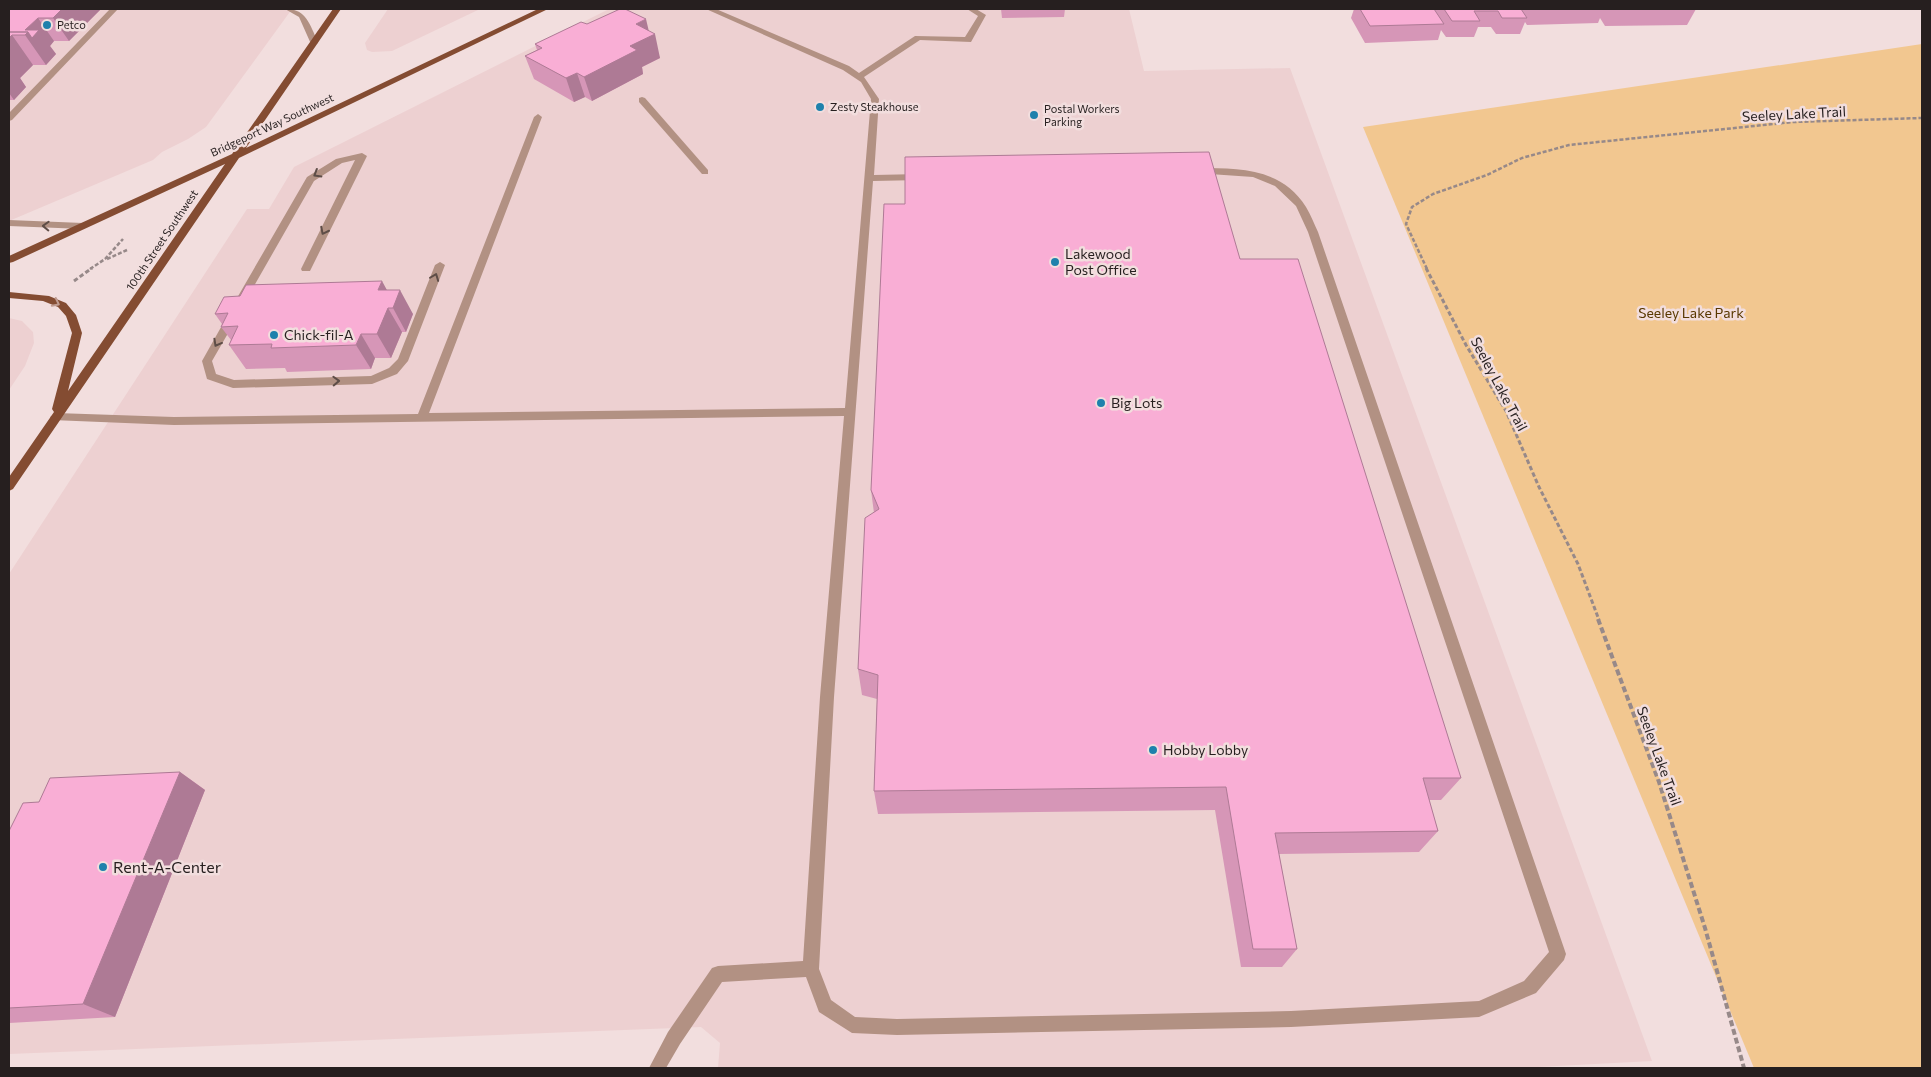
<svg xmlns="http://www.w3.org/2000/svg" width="1931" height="1077" font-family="Commissioner,sans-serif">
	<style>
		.built { fill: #edd0d1 }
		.green { fill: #f2c790 }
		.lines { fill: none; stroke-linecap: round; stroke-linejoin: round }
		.path-far2 { stroke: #978989; stroke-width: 2.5; stroke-dasharray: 4 2; stroke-linecap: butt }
		.path-far1 { stroke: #978989; stroke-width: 3; stroke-dasharray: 4.5 2.5; stroke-linecap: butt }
		.path { stroke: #978989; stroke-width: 4; stroke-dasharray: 6 3; stroke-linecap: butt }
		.minor { fill: #b29183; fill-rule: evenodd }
		.major { fill: #844c32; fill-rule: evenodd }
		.wall { fill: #d696b7 }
		.shaded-wall { fill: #ae7a95 }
		.building { fill: #f9aed5; stroke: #ae7a95 }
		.oneway { stroke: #5e4d47 }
		.oneway2 { stroke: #c09c91 }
		.poi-dot { fill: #1e81ac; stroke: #f2dede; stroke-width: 2 }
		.labels { text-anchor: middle; stroke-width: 5; stroke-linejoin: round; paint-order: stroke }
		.far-poi-label { font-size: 11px; fill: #261f1f; stroke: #f2dede; text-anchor: start }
		.far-street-label { font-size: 11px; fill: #261f1f; stroke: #f2dede }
		.street-label { font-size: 14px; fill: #261f1f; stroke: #f2dede }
		.poi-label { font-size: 14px; fill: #261f1f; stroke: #f2dede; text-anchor: start }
		.park-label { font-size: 14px; fill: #593801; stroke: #f2dede }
		.near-poi-label { font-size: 16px; fill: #261f1f; stroke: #f2dede; text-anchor: start }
	</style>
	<rect width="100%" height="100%" fill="#f2dede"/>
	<path class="built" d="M9,9H292L206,127L188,139L162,152L153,160L9,221Z
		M388,9H480L392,51L372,52L367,50L365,43Z
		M609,9H1129L1144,71L1290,68L1652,1061L1517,1068H718L720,1043L701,1027L9,1054V574L247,209H269L294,167Z
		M9,318L22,321L33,332L34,343L25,366L9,390Z"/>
	<path class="green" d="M1922,44V1068H1754L1363,127Z"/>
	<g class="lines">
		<path class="path-far2" d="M107,259L127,250
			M90,269L105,259L123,239
			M1427,269L1406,224L1412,207L1433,194L1487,175L1522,158L1569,145L1793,122L1922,118"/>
		<path class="path-far1" d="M1426,268L1466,345L1506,411L1539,487L1578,564L1599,620
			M74,281L92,268"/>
		<path class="path" d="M1598,619L1659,782L1705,928L1744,1068"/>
		<path class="minor" d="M110,9H118L12,120L9,121V113Z
			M285,9C306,8 310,25 318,42L317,44H311L299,17Z
			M706,9H716L849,66L859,73L915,36L965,37L978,16L967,9H976L986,15L971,42L920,40L864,77L879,99L874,175L921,174L926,177L921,180L873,181L834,697L819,969L831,1000L855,1017L897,1019L1291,1011L1479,1001L1524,981L1549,952L1308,232L1296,206L1275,186L1253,177L1195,173L1193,171L1198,168C1239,168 1282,168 1306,207C1311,215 1314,224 1318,232L1566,954L1564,960L1536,993L1479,1017L1291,1027L897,1035L852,1033L819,1012L806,977L722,982L680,1044L666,1068H649L668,1032L712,968L718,966L803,961L820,697L844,416L174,425L52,420L50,417L56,413L174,417L418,414L534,117L538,114L542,117L429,413L845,408L871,99L861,82L843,70Z
			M642,97L645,98L708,170V174H702L639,102V98Z
			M362,153L367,156L310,271H302L301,269L355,160L342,163L314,181L246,300H238L237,298L307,177L336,159Z
			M9,220L83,223L88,226L83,229L9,226Z
			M440,262L445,265L408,361L397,374L372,384L233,388L207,379L202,361L229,313L233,312L238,316L212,361L216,374L234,380L371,376L389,368L398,359L435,265Z"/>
		<path class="major" d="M333,9H341L246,148L538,9H548L239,158L13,489L9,491V477L54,412L52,409L72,333L66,316L58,307L43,301L9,298V292L49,296L66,303L76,315L82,333L68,391L225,164L13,262L9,263V256L232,154Z"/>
	</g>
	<path class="wall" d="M9,9H101L69,41H54L50,46L56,54L46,65H33L20,78L26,87L14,100H9Z
		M1001,9H1065L1064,17L1002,18Z
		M1354,9H1696L1687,25L1605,26L1600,18L1598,23L1527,25L1525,22L1520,34H1496L1491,27H1478L1474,37H1446L1441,30L1438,40L1365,43L1351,18Z
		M587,24L649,31L660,58L642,67L643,74L592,101L585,97L574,102L534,79L525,56L537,50L535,44Z
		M1240,259L1461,778L1441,800H1429L1438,831L1419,852L1279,854L1297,949L1282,967H1241L1215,810L878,814L874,791L877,699L862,695L858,669L874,513L871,490Z
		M387,290L413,314L406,332H402L391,358H375L371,369L287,372L285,368L246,369L229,345L231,340L221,327L222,324L215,314Z
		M180,772L205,790L115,1017L9,1023V831Z"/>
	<path class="shaded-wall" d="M62,9H101L69,41L53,18Z
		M38,18L54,41L50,46L56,54L46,65L25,35V30Z
		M646,19L650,36L655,34L660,58L642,67L643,74L592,101L584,77L630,46L636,24Z
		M12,35L33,65L20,78L26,87L14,100L9,93V38Z
		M577,73L585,97L574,102L566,78Z
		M382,281L394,303L400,290L413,314L406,332L393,308H388L402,332L391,358L377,334L378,290Z
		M361,334L375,358L371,369L356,345Z
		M180,772L205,790L115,1017L83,1004Z"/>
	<path class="building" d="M9,9H62L53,18H38L25,30H39L32,38L28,32H9Z
		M620,9H625L646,19L636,24L655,34L630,46L637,50L584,77L577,73L566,78L525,56L542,48L535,44L581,22L587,24Z
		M1360,9H1434L1444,24L1370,26Z
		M1444,9H1521L1527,18H1502L1498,11H1474L1480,21H1452Z
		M9,32H28L25,35H12L9,38Z
		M1209,152L1240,259H1298L1461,778H1423L1438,831L1275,833L1297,949H1253L1226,787L874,791L878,675L858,669L865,518L879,509L871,490L884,204H905V157Z
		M382,281L378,290H400L393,308H388L377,334H361L356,345L271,348L272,344L229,345L238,326L221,327L228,313L215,314L224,297L240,296L246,285Z
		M180,772L83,1004L9,1008V831L23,803L39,802L50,778Z"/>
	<defs><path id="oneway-chevron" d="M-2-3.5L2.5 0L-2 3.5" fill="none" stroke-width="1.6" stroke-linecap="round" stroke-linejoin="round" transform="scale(1.25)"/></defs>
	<g class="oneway">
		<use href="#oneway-chevron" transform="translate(317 174) rotate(149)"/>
		<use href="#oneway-chevron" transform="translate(46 226) rotate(-178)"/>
		<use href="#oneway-chevron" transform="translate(324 231) rotate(117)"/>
		<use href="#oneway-chevron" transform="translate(435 277) rotate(-69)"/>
		<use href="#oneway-chevron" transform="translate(217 343) rotate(119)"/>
		<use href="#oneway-chevron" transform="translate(336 381) rotate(-2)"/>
	</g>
	<use class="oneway2" href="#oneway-chevron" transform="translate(56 303) rotate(27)"/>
	<g class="poi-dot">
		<circle cx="47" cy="25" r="5"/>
		<circle cx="820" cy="107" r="5"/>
		<circle cx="1034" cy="115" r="5"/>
		<circle cx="1055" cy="262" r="5"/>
		<circle cx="274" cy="335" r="5"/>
		<circle cx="1101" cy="403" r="5"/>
		<circle cx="1153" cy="750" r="5"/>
		<circle cx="103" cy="867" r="5"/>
	</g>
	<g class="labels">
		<g class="far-poi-label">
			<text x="57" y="29">Petco</text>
			<text x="830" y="111">Zesty Steakhouse</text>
			<text x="1044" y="113">Postal Workers<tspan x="1044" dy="13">Parking</tspan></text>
		</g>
		<g class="far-street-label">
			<text transform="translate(272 125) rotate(-25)" y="4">Bridgeport Way Southwest</text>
			<text transform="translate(162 240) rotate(-56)" y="4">100th Street Southwest</text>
		</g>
		<g class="street-label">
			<text transform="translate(1794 114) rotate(-3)" y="5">Seeley Lake Trail</text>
			<text transform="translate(1499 384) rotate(62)" y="5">Seeley Lake Trail</text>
			<text transform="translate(1659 756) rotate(70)" y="5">Seeley Lake Trail</text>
		</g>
		<g class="poi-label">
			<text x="1065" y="259">Lakewood<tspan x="1065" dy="16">Post Office</tspan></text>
			<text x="284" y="340">Chick-fil-A</text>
			<text x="1111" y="408">Big Lots</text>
			<text x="1163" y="755">Hobby Lobby</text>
		</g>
		<g class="park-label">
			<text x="1691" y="318">Seeley Lake Park</text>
		</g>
		<g class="near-poi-label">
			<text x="113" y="873">Rent-A-Center</text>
		</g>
	</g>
	<rect width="1931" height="1077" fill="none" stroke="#261f1f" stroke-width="20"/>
</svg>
